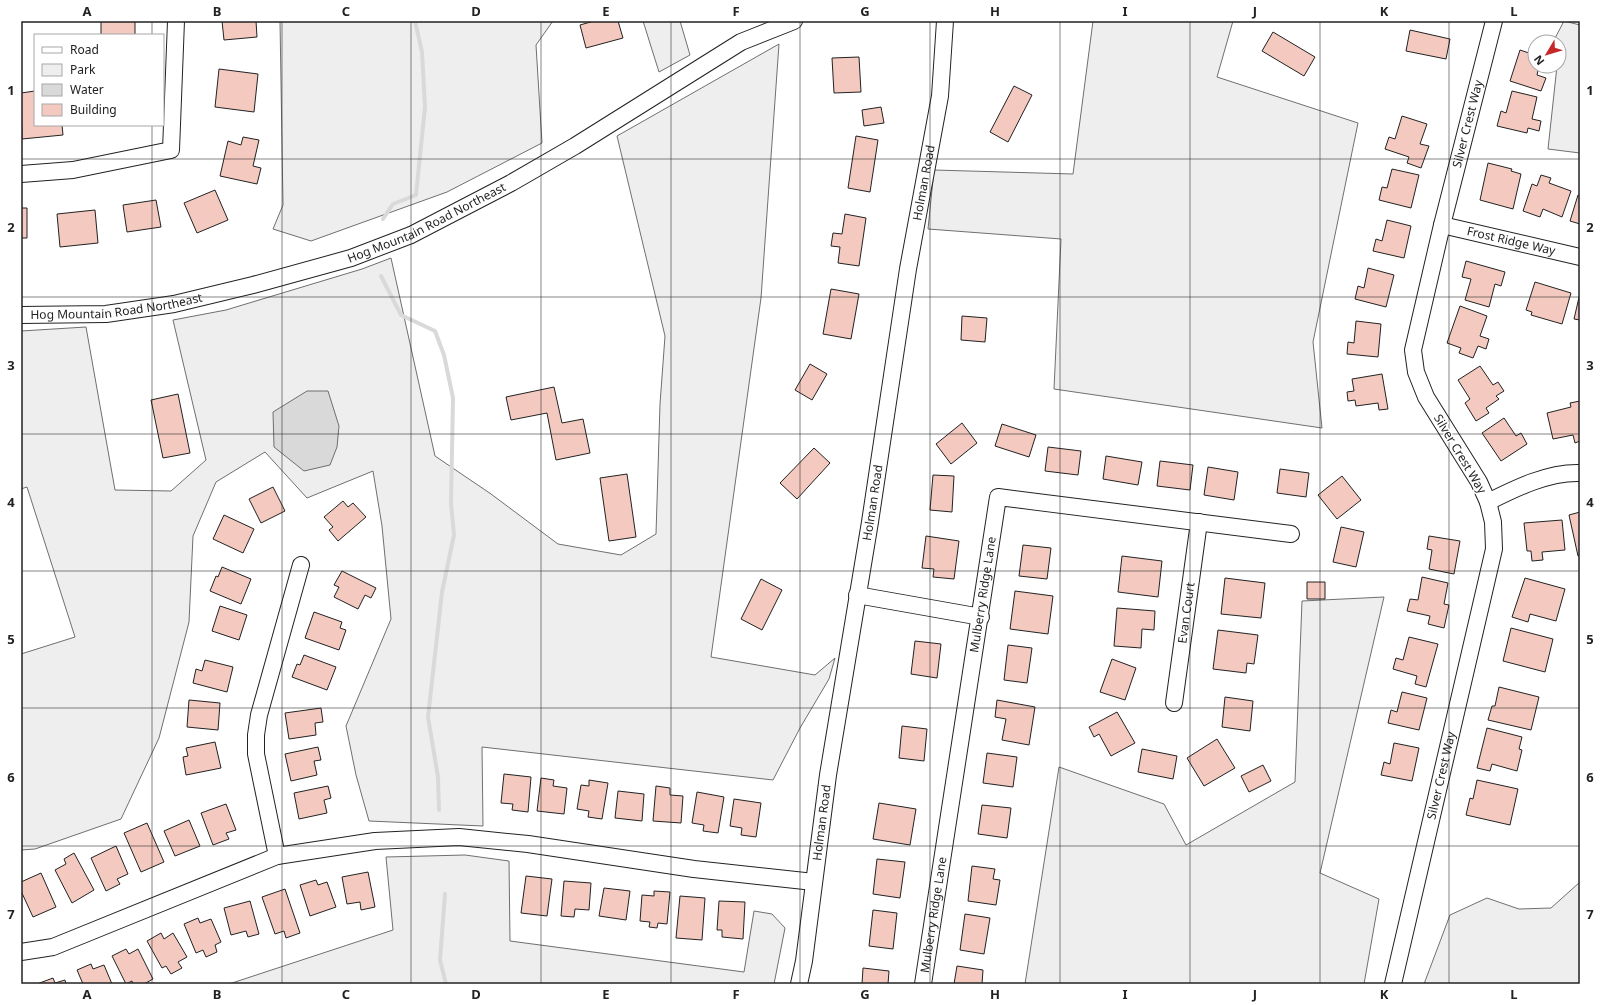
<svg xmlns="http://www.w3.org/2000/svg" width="1601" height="1005" font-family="'Noto Sans',sans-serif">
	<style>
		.green { fill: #eee; stroke: #6f6f6f }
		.water { fill: #d9d9d9; stroke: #6f6f6f }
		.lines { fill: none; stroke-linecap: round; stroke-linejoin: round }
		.stream { stroke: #d9d9d9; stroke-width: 4 }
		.building { fill: #f3c9c0; stroke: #222 }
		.minor-casing { stroke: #222; stroke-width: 18 }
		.minor { stroke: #fff; stroke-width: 16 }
		.grid { fill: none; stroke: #222; stroke-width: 1; stroke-opacity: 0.55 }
		.labels { text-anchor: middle; stroke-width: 3; stroke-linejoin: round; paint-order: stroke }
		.street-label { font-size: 12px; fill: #222; stroke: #fff }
		.neatline { fill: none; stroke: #222; stroke-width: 1.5 }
		.grid-label { font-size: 13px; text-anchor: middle; font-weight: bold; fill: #222 }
	</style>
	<rect width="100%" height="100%" fill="#fff"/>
	<path class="green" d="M280,21H553L536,45L542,143L447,192L311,241L273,229L283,205Z
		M643,21H680L690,55L659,72Z
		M1093,21H1233L1217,77L1358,123L1313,342L1322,428L1054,389L1061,239L928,229L934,170L1073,174Z
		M1564,21L1580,25V153L1548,149L1557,66H1559V42H1553Z
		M779,44L761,298L711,657L815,675L835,658L829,679L800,728L773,780L482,747L483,826L369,821L356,775L346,726L391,619L382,526L373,471L307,498L265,452L216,482L193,536L189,622L159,738L121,819L35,849L21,850V654L75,637L27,487L21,489V331L86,327L115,490L171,491L206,460L173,320L226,310L362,269L391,258L435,456L491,494L558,544L621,555L656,534L660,404L665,336L617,136Z
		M1384,597L1320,873L1379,899L1364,984H1025L1059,767L1164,804L1186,845L1295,782L1302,601Z
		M465,855L509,861L510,941L744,972L754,911L772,914L785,928L774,984H229L393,930L386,857Z
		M1580,882V984H1424L1450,915L1487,898L1519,909L1551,908Z"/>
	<path class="water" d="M307,391H328L339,426L337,447L330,465L304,471L274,447L273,412Z"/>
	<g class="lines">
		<path class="stream" d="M383,219L393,204L416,195L425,107L422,52L415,21
			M381,276L401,315L435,331L444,355L453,398L451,503L454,535L442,592L428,717L438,777L439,810
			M445,894L440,960L446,984"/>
	</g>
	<path class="building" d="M101,21H135V35H101Z
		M222,21H256L257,37L224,40Z
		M594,21H618L623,38L586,48L580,25Z
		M1410,30L1450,39L1446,59L1406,51Z
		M1273,32L1315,57L1304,76L1262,51Z
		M1520,50L1535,55V66H1539L1537,75L1546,78L1541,91L1510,81Z
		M859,57L861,92L834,93L832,58Z
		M219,69L258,74L254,112L215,107Z
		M1014,86L1032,95L1008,142L990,132Z
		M35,91V125H62L63,135L22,139L21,93Z
		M1512,91L1537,97L1532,119L1541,121L1539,131L1528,128L1527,133L1497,126L1501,111L1506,113Z
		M881,107L884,123L864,126L862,110Z
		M1402,116L1427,124L1420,144L1429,146L1421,168L1407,163L1409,157L1385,149L1389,137L1395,139Z
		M856,136L878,140L870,192L848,188Z
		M243,137L259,140L253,166L261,168L257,184L220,176L228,141L241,145Z
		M1488,163L1512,169L1511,171L1521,174L1513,209L1480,200Z
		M1392,169L1419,175L1411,208L1379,200L1382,187L1387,188Z
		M1541,175L1551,178L1549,183L1571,191L1562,217L1543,209L1540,217L1523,211L1532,184L1537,186Z
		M215,190L228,220L197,233L184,203Z
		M1578,195L1580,196V224L1570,221Z
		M156,200L161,227L127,232L123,205Z
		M21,208H27V238H21Z
		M95,210L98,243L60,247L57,214Z
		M845,214L866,218L859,266L838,263L840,247L831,246L833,233L842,234Z
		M1387,220L1411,226L1404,258L1373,251L1376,239L1382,241Z
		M1466,261L1505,272L1501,286L1495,284L1489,307L1465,300L1471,279L1462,277Z
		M1368,268L1394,275L1386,307L1355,299L1358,286L1364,288Z
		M1535,282L1571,293L1562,324L1531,315L1532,312L1526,310Z
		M831,289L859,294L851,339L823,334Z
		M1580,293V320L1574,319Z
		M1460,306L1487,316L1480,336L1489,339L1486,349L1478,346L1473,358L1459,353L1461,348L1447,343Z
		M962,316L987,318L985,342L961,340Z
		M1356,321L1381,324L1378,357L1347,354L1348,342L1354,343Z
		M810,364L827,374L812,400L795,390Z
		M1480,366L1493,385L1498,382L1504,391L1496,396L1499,399L1486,408L1489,413L1476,421L1465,403L1470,399L1458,380Z
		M1382,374L1388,409L1379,410L1378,403L1356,406L1355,400L1348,401L1347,392L1354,391L1352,379Z
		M554,387L562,423L583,419L590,453L556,460L547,413L511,420L506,397Z
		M178,394L190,453L163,458L151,400Z
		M1580,401V441L1575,443L1573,435L1553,439L1547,413L1571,407L1570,403Z
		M1504,418L1516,436L1521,433L1527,444L1501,461L1482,433Z
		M962,423L977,443L951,464L936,444Z
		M1002,424L1036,435L1029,457L995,446Z
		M1048,447L1081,451L1078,475L1045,471Z
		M814,448L830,463L797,499L780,483Z
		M1106,456L1142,462L1138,485L1103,479Z
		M1160,461L1193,465L1190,490L1157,486Z
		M1208,467L1238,472L1234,500L1204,495Z
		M1280,469L1309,473L1306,497L1277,493Z
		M627,474L636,537L609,541L600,478Z
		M933,475L954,476L952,512L930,510Z
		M1342,476L1361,500L1337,519L1318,495Z
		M273,487L285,511L261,523L249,499Z
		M343,501L348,507L353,503L366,517L338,541L329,530L333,527L324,517Z
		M1580,512V556H1578L1569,515Z
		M224,515L254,529L243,553L213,539Z
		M1562,520L1565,550L1542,552L1543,560L1532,561L1531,551H1527L1524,523Z
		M1341,527L1364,532L1356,567L1333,562Z
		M926,536L959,541L954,579L933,577L934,569L922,568Z
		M1429,536L1460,541L1454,574L1429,569L1432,550L1427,549Z
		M1023,545L1051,548L1047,579L1019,576Z
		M1122,556L1162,561L1158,597L1118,592Z
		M222,567L251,579L241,604L210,591L216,576L218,577Z
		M342,571L376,588L371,598L365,595L358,609L334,597L339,587L334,585Z
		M1422,577L1448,583L1444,604L1449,605L1444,628L1428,624L1430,616L1407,611L1410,599L1418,600Z
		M1225,578L1265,583L1261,618L1221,614Z
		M1525,578L1565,589L1556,621L1530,614L1528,622L1512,617Z
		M761,579L782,590L762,630L741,619Z
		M1307,582H1325V599H1307Z
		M1015,591L1053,596L1048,634L1010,629Z
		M220,606L247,615L239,640L212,631Z
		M1117,608L1155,611L1154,630L1142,629L1141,648L1114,646Z
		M314,612L342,622L340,628L346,630L339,650L305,638Z
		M1511,628L1553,639L1545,672L1503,661Z
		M1218,630L1258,635L1254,664L1247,663L1246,673L1213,669Z
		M1409,637L1438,644L1426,687L1415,684L1417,676L1393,669L1396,658L1403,660Z
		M915,641L941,644L937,678L911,674Z
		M1008,645L1032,648L1027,683L1004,680Z
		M304,655L336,667L327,690L292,677L297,664L300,665Z
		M1112,659L1136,668L1125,700L1100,692Z
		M205,660L233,667L227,692L193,683L196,669L202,671Z
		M1499,687L1539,697L1531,730L1488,720L1492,706H1495Z
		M1402,692L1427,698L1419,730L1388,723L1391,710L1397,712Z
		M1225,697L1253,701L1250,731L1222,727Z
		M189,700L220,703L218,730L187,727Z
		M997,700L1035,707L1029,745L1002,740L1006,719L995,717Z
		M321,708L323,722L315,723L316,735L289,739L285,713Z
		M1117,712L1135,743L1111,756L1099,734L1094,737L1089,727Z
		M902,726L927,729L924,761L899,758Z
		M1487,728L1522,737L1519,749L1522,750L1517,771L1492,764L1490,771L1477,768Z
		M1217,739L1235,768L1204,786L1187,758Z
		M215,742L221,768L186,775L183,757L188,756L186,748Z
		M1394,743L1419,748L1412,781L1381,775L1384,762L1390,764Z
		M318,747L321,760L314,761L317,775L291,781L285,754Z
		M1142,749L1177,756L1173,779L1138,772Z
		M987,753L1017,757L1013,787L983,783Z
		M1263,765L1271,781L1249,792L1241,776Z
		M504,774L531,777L528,812L512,810L513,804L501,803Z
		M541,778L554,780L553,786L567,788L564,814L537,811Z
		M589,780L608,783L602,819L588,817L589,811L577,809L581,785L589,786Z
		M1477,780L1518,789L1510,825L1466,815L1470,798L1473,799Z
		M328,786L331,798L324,800L327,813L299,819L294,793Z
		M656,786L670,788V795L683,796L681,823L653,821Z
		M618,791L644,794L642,821L615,818Z
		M697,792L724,797L718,833L703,831L704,825L692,823Z
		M734,799L761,803L756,837L741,835L742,828L730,826Z
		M879,803L916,809L910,845L873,839Z
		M226,804L236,830L226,833L229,839L213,845L201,813Z
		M982,805L1011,808L1007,838L978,834Z
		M189,820L200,846L175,856L164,831Z
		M147,823L164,862L141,872L124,833Z
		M116,846L128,874L117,879L120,884L106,891L91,858Z
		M74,853L94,890L72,903L55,870L66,864L64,859Z
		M877,859L905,862L900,898L873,894Z
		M972,866L995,869L993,879L1000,880L996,905L968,901Z
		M368,872L375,907L361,910L360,902L347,904L342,877Z
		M41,873L56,907L33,917L21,891V882Z
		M526,876L552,879L547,916L521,913Z
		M316,880L318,885L327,882L336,907L310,916L300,885Z
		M564,881L591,883L589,910L575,909L574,917L561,916Z
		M604,888L630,891L626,920L599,916Z
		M285,889L300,933L286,938L284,931L275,934L262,897Z
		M654,891L670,892L667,924L658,923L657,928L649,927L650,922L640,921L642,895L654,896Z
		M680,896L705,898L702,940L676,938Z
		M250,901L259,934L248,937L246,931L231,935L224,908Z
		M719,901L745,902L743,939L722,937V930H717Z
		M873,910L897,913L893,949L869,946Z
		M965,914L990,918L984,954L960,950Z
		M198,918L200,923L211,919L221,942L215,945L217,952L206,957L203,950L196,953L184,924Z
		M161,933L164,939L173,933L187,957L178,962L182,968L171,974L166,966L162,968L147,941Z
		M126,949L129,954L138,949L153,979L144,984H133L132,981L126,984L112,956Z
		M91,964L93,969L104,965L112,984H83L77,970Z
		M957,966L983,970L982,984H954Z
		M863,968L889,971L888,984H862Z
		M53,978L55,983L65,980L66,984H37Z"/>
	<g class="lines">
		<g class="minor-casing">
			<g id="minor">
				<path d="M21,174L73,170L171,150L176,21"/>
				<path id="s1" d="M1442,225L1580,257"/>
				<path id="s2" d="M21,315L106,314L174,304L253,285L351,258L411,235L511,183L575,146L741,42L794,21"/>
				<path d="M1488,502C1516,488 1548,472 1580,473"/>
				<path d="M857,595L981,617"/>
				<path id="s3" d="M1174,703L1199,522"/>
				<path d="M277,856L256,754V735L259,715L301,565"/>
				<path d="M21,952L53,947L277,856L375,841L459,837L528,844L694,869L814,882"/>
				<path id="s4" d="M799,984L804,961L828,775L870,522L908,269L940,96L945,21"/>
				<path id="s5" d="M923,984L998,497L1291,534"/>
				<path id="s6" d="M1393,984L1494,549L1493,522L1488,502L1479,482L1426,397L1416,372L1413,350L1442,225L1494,21"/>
			</g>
		</g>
		<use href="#minor" class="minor"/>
	</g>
	<path class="grid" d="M152,21V35M282,21V984M411,21V984M541,21V984M671,21V984M800,21V984M930,21V984M1060,21V984M1190,21V984M1320,21V984M1449,21V984M152,125V984M21,159H1580M21,297H1580M21,434H1580M21,571H1580M21,708H1580M21,846H1580"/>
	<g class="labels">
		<g class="street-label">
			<text dy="4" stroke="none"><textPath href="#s6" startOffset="898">Silver Crest Way</textPath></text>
			<text dy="4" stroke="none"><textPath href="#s4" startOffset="811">Holman Road</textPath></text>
			<text dy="4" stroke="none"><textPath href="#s2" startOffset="420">Hog Mountain Road Northeast</textPath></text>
			<text dy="4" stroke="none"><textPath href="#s1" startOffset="71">Frost Ridge Way</textPath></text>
			<text dy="4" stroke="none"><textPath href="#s2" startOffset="96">Hog Mountain Road Northeast</textPath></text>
			<text transform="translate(1460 454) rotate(59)" y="4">Silver Crest Way</text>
			<text dy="4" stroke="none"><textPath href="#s4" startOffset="487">Holman Road</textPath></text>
			<text dy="4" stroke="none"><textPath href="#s5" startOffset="394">Mulberry Ridge Lane</textPath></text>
			<text dy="4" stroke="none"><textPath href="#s3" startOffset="91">Evan Court</textPath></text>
			<text dy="4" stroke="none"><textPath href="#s6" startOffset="214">Silver Crest Way</textPath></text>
			<text dy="4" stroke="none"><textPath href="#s4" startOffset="163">Holman Road</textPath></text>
			<text dy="4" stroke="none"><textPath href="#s5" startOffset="70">Mulberry Ridge Lane</textPath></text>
		</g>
	</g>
	<rect width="1601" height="1005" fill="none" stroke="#ffffff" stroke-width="44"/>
	<rect x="34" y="34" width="130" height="92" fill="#ffffff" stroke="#a7a7a7"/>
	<rect x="42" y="47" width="20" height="6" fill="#ffffff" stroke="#a7a7a7"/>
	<text x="70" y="54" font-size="12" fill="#222222">Road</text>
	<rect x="42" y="64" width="20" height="12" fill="#eeeeee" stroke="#a7a7a7"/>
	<text x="70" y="74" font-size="12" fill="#222222">Park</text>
	<rect x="42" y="84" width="20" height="12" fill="#d9d9d9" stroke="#a7a7a7"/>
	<text x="70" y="94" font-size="12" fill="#222222">Water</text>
	<rect x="42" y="104" width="20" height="12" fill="#f3c9c0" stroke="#a7a7a7"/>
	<text x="70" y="114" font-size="12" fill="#222222">Building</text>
	<g transform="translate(1547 54) rotate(232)"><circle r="19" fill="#ffffff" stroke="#a7a7a7"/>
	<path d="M0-3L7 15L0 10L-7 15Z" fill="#c62828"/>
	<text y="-6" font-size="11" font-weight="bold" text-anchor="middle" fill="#222222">N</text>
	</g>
	<rect x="22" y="22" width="1557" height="961" class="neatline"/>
	<g class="grid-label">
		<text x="87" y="16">A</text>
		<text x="217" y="16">B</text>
		<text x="346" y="16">C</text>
		<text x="476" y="16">D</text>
		<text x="606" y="16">E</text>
		<text x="736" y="16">F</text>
		<text x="865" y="16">G</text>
		<text x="995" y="16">H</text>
		<text x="1125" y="16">I</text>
		<text x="1255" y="16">J</text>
		<text x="1384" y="16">K</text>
		<text x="1514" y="16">L</text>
		<text x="11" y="95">1</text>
		<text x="1590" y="95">1</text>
		<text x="11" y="232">2</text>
		<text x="1590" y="232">2</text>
		<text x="11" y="370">3</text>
		<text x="1590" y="370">3</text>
		<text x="11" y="507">4</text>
		<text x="1590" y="507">4</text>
		<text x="11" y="644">5</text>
		<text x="1590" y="644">5</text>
		<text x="11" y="782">6</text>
		<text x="1590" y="782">6</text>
		<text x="11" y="919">7</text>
		<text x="1590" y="919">7</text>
		<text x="87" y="999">A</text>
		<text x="217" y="999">B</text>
		<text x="346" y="999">C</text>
		<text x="476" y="999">D</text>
		<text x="606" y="999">E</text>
		<text x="736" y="999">F</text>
		<text x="865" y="999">G</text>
		<text x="995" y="999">H</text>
		<text x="1125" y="999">I</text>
		<text x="1255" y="999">J</text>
		<text x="1384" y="999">K</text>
		<text x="1514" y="999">L</text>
	</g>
</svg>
